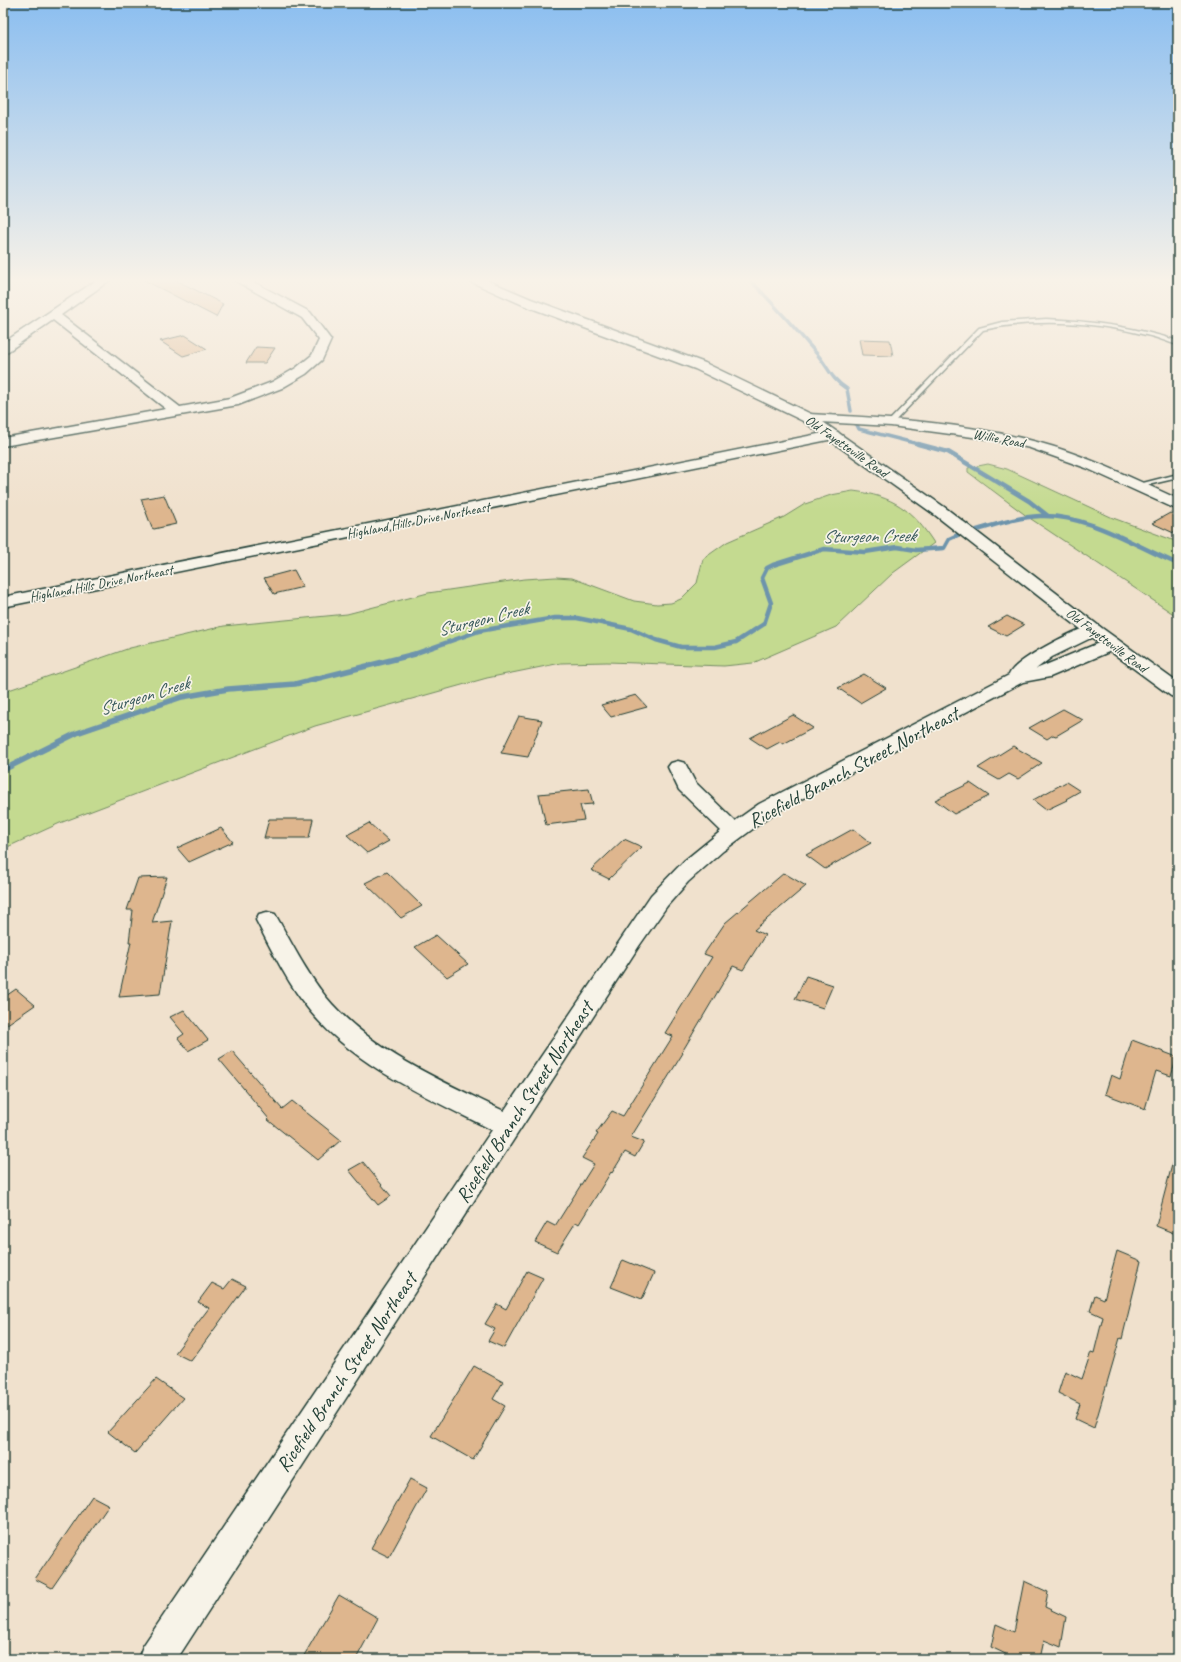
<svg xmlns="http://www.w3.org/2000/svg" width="1181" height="1662" font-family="Caveat,sans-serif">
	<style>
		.green { fill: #c4da90; stroke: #728c62 }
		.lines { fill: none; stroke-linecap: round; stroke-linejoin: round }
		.stream-far2 { stroke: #6d94ac; stroke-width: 3.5 }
		.stream-far1 { stroke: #6d94ac; stroke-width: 4.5 }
		.stream { stroke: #6d94ac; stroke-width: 5.5 }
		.building { fill: #deb68e; stroke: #1f3d34 }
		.service-casing { stroke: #1f3d34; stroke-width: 3 }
		.minor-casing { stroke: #1f3d34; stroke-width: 3 }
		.tertiary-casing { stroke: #1f3d34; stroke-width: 3 }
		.service { fill: #f7f3e8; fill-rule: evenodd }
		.minor { fill: #f7f3e8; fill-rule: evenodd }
		.tertiary { fill: #f7f3e8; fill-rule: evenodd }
		.labels { text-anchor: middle; stroke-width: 3.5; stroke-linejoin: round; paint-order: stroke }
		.far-street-label { font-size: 14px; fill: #1f3d34; stroke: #f7f3e8 }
		.water-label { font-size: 18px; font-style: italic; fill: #395a5c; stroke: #f7f3e8 }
		.near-street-label { font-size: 20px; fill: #1f3d34; stroke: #f7f3e8 }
	</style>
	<rect width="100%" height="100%" fill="#f0e1cd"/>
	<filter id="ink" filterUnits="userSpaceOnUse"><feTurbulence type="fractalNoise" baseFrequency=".025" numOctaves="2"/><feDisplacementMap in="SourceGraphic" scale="8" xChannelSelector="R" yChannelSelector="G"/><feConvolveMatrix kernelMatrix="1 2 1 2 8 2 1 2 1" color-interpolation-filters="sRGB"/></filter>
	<g filter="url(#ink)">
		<path class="green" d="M988,464L1007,469L1113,518L1178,542V617L1028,517L968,472V468Z
			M853,491C893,496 913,510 934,543L893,573L836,627L753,663L724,666L607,662L561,663L487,678L315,726L60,823L3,849V692L130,648L224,626L347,614L428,593L524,579L556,577L572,578L634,601L657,604L671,603L681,599L697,583L703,559L727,542L784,517L805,504L831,495Z"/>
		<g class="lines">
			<path class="stream-far2" d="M748,278C772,302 795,328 817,354C829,368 830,378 847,389L851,411
				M857,425L859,429L922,445"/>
			<path class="stream-far1" d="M918,444L948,452L1029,501L1048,516
				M977,530C998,524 1018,517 1040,516C1088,514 1135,546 1178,564
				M411,655L479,631L555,618H577L631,629L656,640L681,647H715L736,642L764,624L771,603L762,578L767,568L773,565L824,549L865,552L897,547L916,550L944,548L949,539L960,534"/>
			<path class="stream" d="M3,770L77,733L182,697L228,689L295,684L415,654"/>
		</g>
		<path class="building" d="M140,278H172L223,304L216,317Z
			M185,335L207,349L183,356L160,341Z
			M859,339L890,340L893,356L862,355Z
			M256,347L275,348L265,363H246Z
			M164,495L176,524L154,529L152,528L141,499Z
			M1170,513L1178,517V535L1152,523Z
			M294,570L303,587L274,594L264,578Z
			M1007,616L1024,625L1006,636L988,627Z
			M864,674L886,688L860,703L838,688Z
			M636,695L647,707L611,717L601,705Z
			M1063,709L1083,720L1056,736L1053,735L1047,739L1029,728Z
			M793,715L813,728L783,744L780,742L767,749L750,738Z
			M519,716L542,720L528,757L501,753Z
			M1013,746L1042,763L1018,779L1009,774L999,780L978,768Z
			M1066,782L1080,791L1066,799L1067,800L1046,810L1033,800Z
			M970,783L989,796L954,814L935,800Z
			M589,789L593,804L580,805L584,820L546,825L539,794Z
			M269,819H313L309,838H264Z
			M369,823L389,841L367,853L347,835Z
			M221,828L233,842L189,862L177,848Z
			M853,829L871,843L825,869L806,855Z
			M624,839L642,847L609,879L591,870Z
			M387,872L422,906L401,918L365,883Z
			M784,873L806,886L754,930L765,935L743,970L733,966L682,1052L683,1053L631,1137L644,1142L635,1157L625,1152L612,1173L611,1172L579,1224L576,1222L557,1252L535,1242L547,1222L555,1226L594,1164L582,1158L598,1134L596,1133L612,1111L623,1116L673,1036L665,1033L712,957L704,954L725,923Z
			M167,877L152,923L172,921L160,994L119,997L131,942H129L133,910H127L138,878Z
			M436,935L468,964L447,977L415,947Z
			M806,976L833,985L823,1008L795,999Z
			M16,989L35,1005L3,1027V998Z
			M184,1010L208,1040L188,1051L178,1038L184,1034L170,1017Z
			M1132,1040L1177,1057L1171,1076L1156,1071L1145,1109L1105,1094L1111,1075L1120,1079Z
			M232,1051L282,1109L292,1101L341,1140L318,1160L268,1120L269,1119L219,1059Z
			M1173,1161H1178V1235L1156,1226Z
			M363,1162L391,1196L378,1205L349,1170Z
			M1117,1251L1141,1261L1122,1339L1120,1338L1094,1428L1075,1419L1080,1404L1058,1393L1065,1371L1082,1379L1091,1352L1094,1353L1103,1317L1090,1311L1095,1295L1104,1299Z
			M623,1260L654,1273L642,1299L611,1287Z
			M527,1271L543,1278L504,1348L488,1341L495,1329L485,1324L497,1304L506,1309Z
			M232,1279L246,1286L191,1361L175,1353L209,1308L198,1302L212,1283L224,1289Z
			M474,1366L503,1382L493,1399L505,1406L473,1460L431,1436Z
			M156,1379L183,1398L135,1453L108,1432Z
			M410,1479L427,1488L389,1557L371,1548Z
			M92,1496L109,1505L52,1588L35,1579Z
			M1024,1581L1048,1592L1045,1607L1066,1617L1061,1647L1044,1640L1040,1659H1016L991,1647L996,1624L1014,1632Z
			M339,1595L378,1618L356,1659H302Z"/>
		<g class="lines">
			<g class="service-casing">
				<path id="service" d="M1046,319C1091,321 1135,327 1178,341V345C1167,342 1157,337 1146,335C1094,322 1035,318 983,330L893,423L888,422L979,328L1002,322Z
					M1178,474V478L1135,488L1131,486Z"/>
			</g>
			<g class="minor-casing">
				<path id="minor" d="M100,278H113L61,315L180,407L230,398L272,382L296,368L312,355L319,340L302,318L234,280L233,278H246L310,312L331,340L322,360L306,374L282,388L238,405L3,446V438L166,409L53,320L7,352L3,353V343Z
					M808,414C885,418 963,422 1037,442C1086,455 1132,478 1178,499V510L1086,468L1030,448L995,440L891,426L803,421L801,418L803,415Z
					M833,431L838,432L840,435L838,438L3,607V597Z
					M1093,625L1099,626L1102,630L1099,634L1052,657L1036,669L1106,640L1112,639L1118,640L1121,644L1118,648L1050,677L1023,682L773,814L723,851L688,882L667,906L639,946L177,1659H138L143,1646L492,1130C428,1097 357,1068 310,1011C288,984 272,951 256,920L259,914L267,912L275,914C291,942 306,972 326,997C372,1052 442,1081 504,1111L651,895L684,861L721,831L679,790L668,767L671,763L678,761L685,763L695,782L735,821L759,804L1009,675C1014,660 1076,629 1093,625Z"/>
			</g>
			<g class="tertiary-casing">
				<path id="tertiary" d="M467,278H482L531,299L705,363L813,415L947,509L1099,626L1178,683V698L1171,696L1087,634L935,515L803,421L695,369L523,305L469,281Z"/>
			</g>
			<use href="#service" class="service"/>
			<use href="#minor" class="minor"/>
			<use href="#tertiary" class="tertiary"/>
		</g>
	</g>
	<linearGradient id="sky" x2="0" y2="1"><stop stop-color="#8bbef0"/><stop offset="0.55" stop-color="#f8f2e8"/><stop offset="1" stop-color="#f8f2e8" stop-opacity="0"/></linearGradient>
	<rect width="1181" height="510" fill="url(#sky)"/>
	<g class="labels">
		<g class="far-street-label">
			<text transform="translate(999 438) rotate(11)" y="5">Willie Road</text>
			<text transform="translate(847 446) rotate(35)" y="5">Old Fayetteville Road</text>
			<text transform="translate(418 520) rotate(-11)" y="5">Highland Hills Drive Northeast</text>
			<text transform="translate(101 583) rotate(-11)" y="5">Highland Hills Drive Northeast</text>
			<text transform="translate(1107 640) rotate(37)" y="5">Old Fayetteville Road</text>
		</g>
		<g class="water-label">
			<text transform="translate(869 536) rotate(-1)" y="6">Sturgeon Creek</text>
			<text transform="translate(483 619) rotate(-14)" y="6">Sturgeon Creek</text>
			<text transform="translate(144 696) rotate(-17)" y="6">Sturgeon Creek</text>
		</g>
		<g class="near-street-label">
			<text transform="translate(853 767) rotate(-28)" y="7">Ricefield Branch Street Northeast</text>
			<text transform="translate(524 1102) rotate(-57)" y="7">Ricefield Branch Street Northeast</text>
			<text transform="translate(346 1372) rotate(-56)" y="7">Ricefield Branch Street Northeast</text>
		</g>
	</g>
	<rect width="1181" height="1662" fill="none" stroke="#f7f3e8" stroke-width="16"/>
	<rect x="8" y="8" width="1165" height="1646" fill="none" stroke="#1f3d34" stroke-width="1.5" filter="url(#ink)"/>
</svg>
